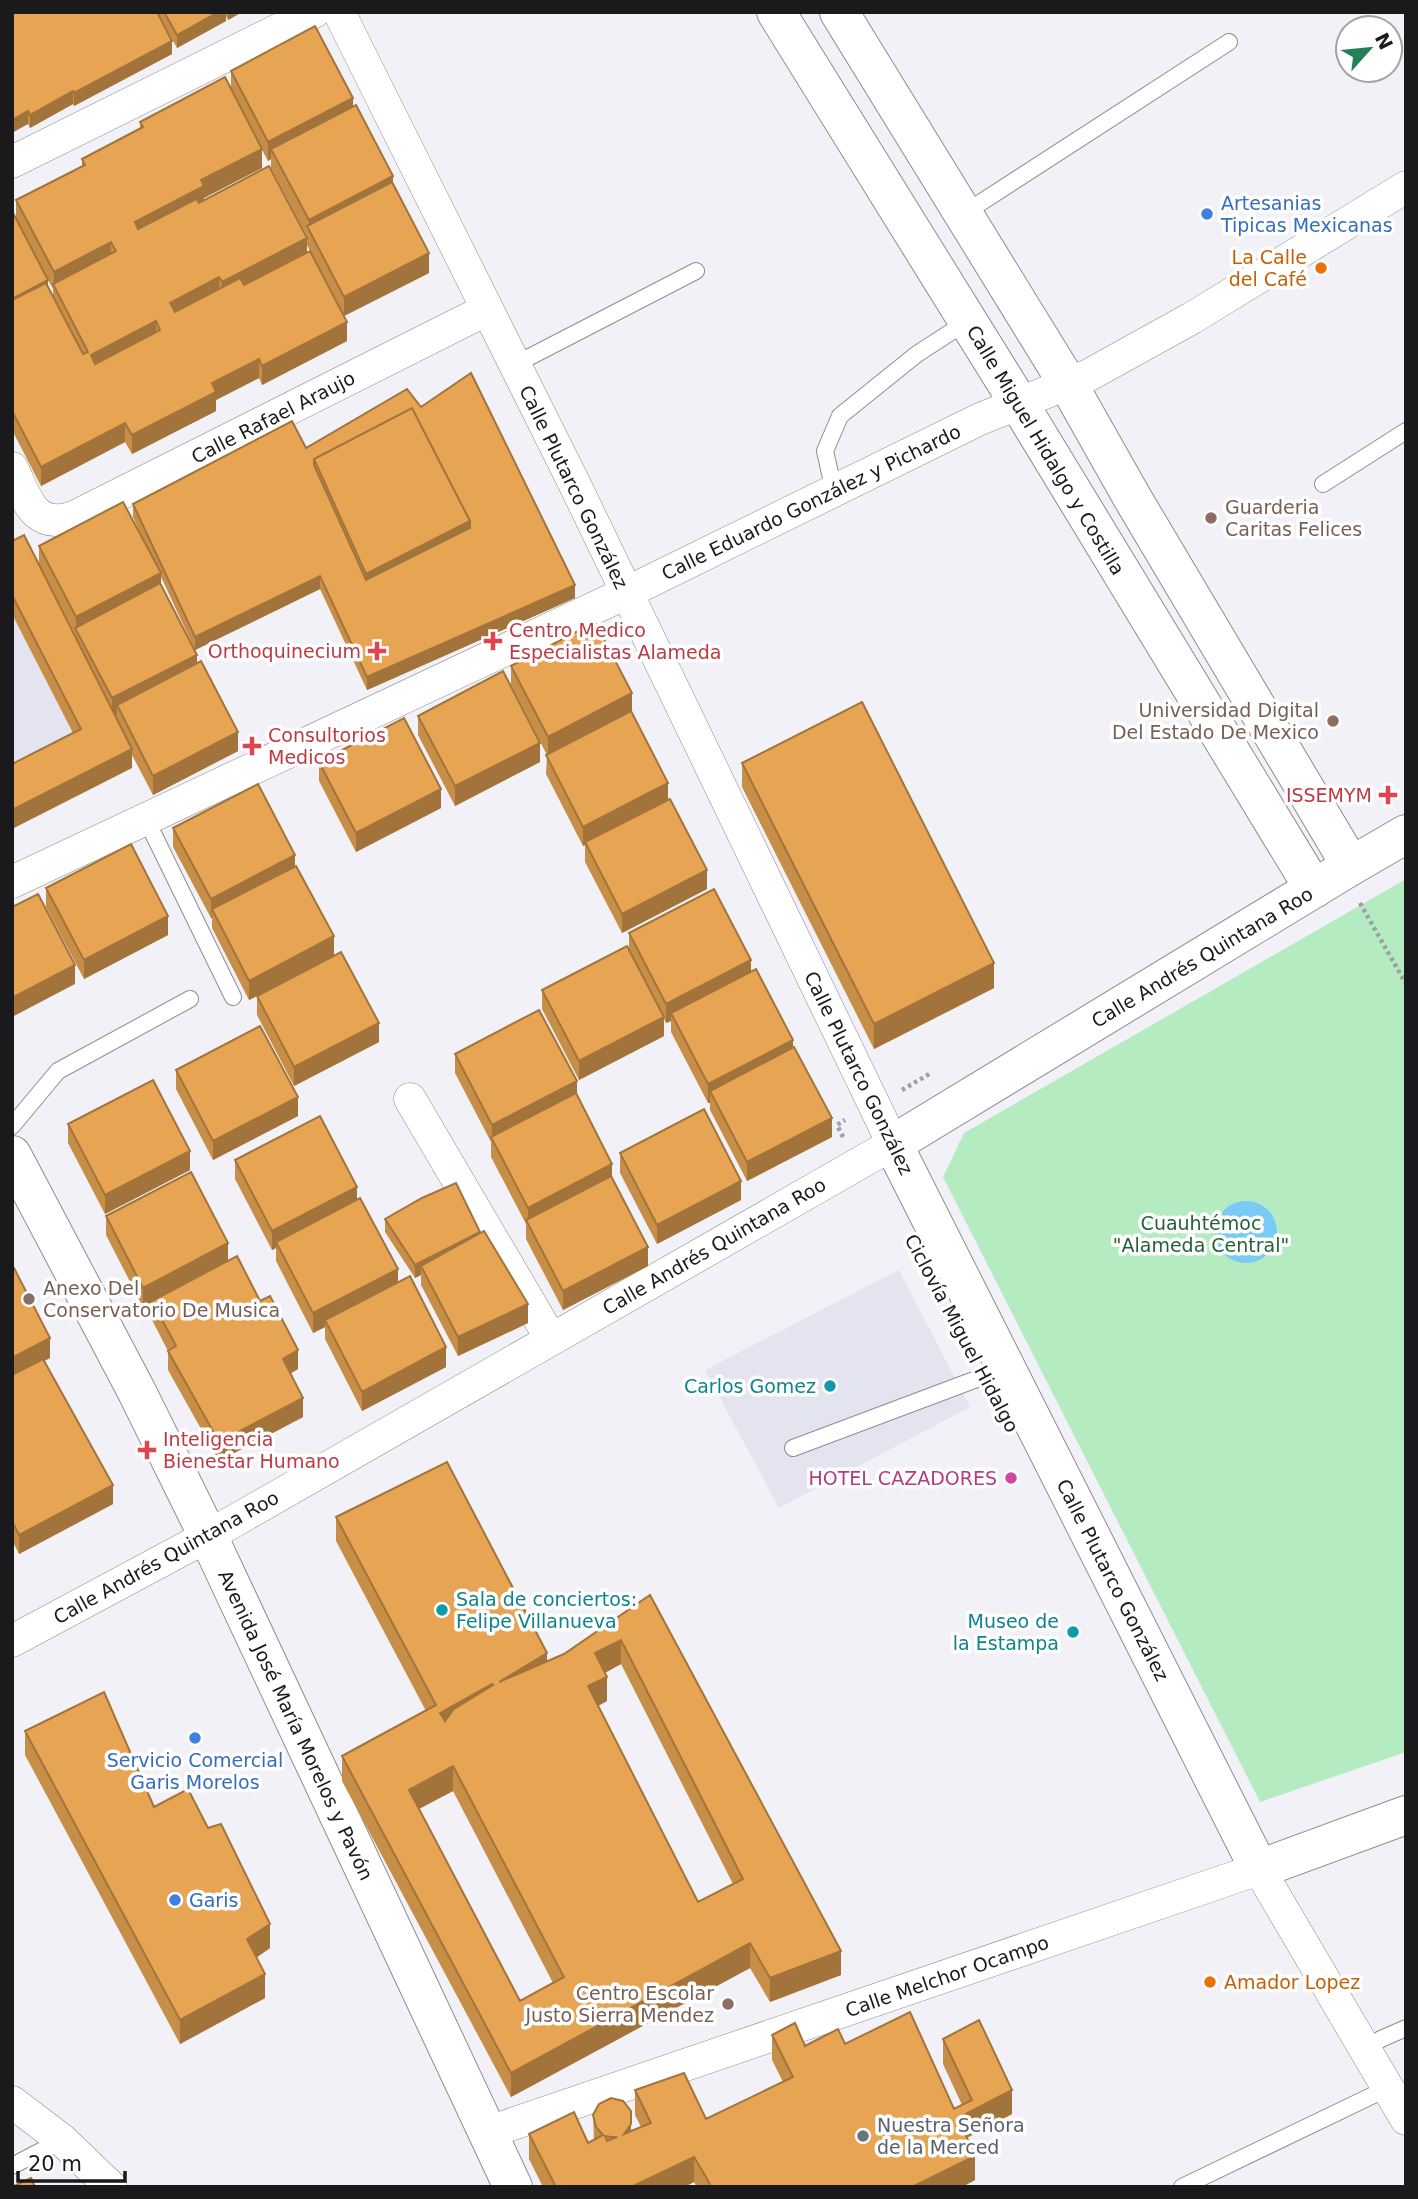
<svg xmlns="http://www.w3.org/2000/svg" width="1418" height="2199" font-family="'DejaVu Sans',sans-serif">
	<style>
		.built { fill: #e4e4f1 }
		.green { fill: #b5ebc0 }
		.water { fill: #7acaf6 }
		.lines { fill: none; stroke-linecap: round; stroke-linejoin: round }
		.service-casing { stroke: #8d8d92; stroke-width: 18 }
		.minor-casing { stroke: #8d8d92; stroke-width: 33 }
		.tertiary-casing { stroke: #8d8d92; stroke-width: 40 }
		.secondary-casing { stroke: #8d8d92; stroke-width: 40 }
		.path { stroke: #9f9fa4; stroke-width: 4.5; stroke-dasharray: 3.5 3.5; stroke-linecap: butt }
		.service { stroke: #fff; stroke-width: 16 }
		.minor { stroke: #fff; stroke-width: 32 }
		.tertiary { stroke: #fff; stroke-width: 38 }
		.secondary { stroke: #fff; stroke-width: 38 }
		.wall { fill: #c78e48; fill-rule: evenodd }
		.shaded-wall { fill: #a2743b }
		.building { fill: #e7a554; stroke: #a2743b; stroke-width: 2; fill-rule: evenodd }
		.shop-dot { fill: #3f7fe0; stroke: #fff; stroke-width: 2.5 }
		.food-dot { fill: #e8710a; stroke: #fff; stroke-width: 2.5 }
		.education-dot { fill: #8d6e63; stroke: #fff; stroke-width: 2.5 }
		.health-dot { fill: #e0444e; stroke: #fff; stroke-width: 2.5 }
		.culture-dot { fill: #0f9aa8; stroke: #fff; stroke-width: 2.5 }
		.hotel-dot { fill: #d1479c; stroke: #fff; stroke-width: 2.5 }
		.worship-dot { fill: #6b7280; stroke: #fff; stroke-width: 2.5 }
		.labels { text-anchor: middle; stroke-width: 7; stroke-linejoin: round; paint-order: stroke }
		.shop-label { font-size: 19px; fill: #366cbe; stroke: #fff; text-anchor: start }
		.food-label { font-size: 19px; fill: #c56008; stroke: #fff; text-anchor: end }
		.street-label { font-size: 19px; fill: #1a1a1c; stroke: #fff }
		.education-label { font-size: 19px; fill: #785e54; stroke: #fff; text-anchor: start }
		.health-label { font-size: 19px; fill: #be3a42; stroke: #fff; text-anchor: start }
		.park-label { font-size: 19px; fill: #256137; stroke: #fff }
		.culture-label { font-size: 19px; fill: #0d838f; stroke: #fff; text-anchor: end }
		.hotel-label { font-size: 19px; fill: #b23c85; stroke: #fff; text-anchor: end }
		.worship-label { font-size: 19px; fill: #5b616d; stroke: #fff; text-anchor: start }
	</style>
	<rect width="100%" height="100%" fill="#f1f1f7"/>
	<path class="built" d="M12,560L132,768L12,829Z
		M899,1270L970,1407L779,1508L705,1370Z"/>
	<path class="green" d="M1406,879V1752L1260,1802L943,1177L964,1133Z"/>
	<path class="water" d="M1215 1232a31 31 0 1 1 62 0a31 31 0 1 1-62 0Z"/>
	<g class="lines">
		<g class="service-casing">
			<path id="service" d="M963,214L1229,42
				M514,365L696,271
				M1323,484L1406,431
				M834,491L825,451L840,416L917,354L968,321
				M146,819L233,997
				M12,1126L58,1071L190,999
				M793,1448L1006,1368
				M1365,2049L1381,2039L1406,2028
				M12,2166L62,2140
				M1182,2187L1388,2088"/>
		</g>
		<g class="minor-casing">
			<path id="minor" d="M12,162L314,12
				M12,468C27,498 32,529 72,518L486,310
				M12,882L626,593L980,419L1089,375L1192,318L1406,187
				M410,1099L551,1339
				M12,1641L208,1536L893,1144L575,485L339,12
				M12,2102L62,2140L111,2187
				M486,2133L1259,1869L1406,2119"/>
		</g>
		<g class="tertiary-casing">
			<path id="tertiary" d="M1351,866L1406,834"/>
		</g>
		<g class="secondary-casing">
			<path id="secondary" d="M776,12L1018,402L1314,889
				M839,12L1068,384L1133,499L1351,866L893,1144L1259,1869L1406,1815
				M12,1155L137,1392L208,1536L513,2187"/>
		</g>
		<path class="path" d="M1360,903L1406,984
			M902,1090L931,1073
			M843,1137L837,1125L845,1120"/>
		<use href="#service" class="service"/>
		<use href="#minor" class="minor"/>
		<use href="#tertiary" class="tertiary"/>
		<use href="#secondary" class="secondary"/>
	</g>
	<path class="wall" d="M12,12L172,54L74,106L73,104L30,128L28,124Z
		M157,12H242L228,20L226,16V21L177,48Z
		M231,71L353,106L393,184L429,273L344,316L347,341L262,385L259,378L216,400V411L132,454L125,442L41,486L12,430V211L16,219V200L82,166V159L140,129V122L231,89ZM262,150L268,161L271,159V168L307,236V245L310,251L307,253L204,201V198L262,168ZM44,273L53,289V296L48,286Z
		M306,448L575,598L367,690L320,589L195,650L161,577V585L238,751L153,795L132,755V768L73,733L13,616L12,617V541L39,565V546L145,544L133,517V504ZM46,578L75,634V636Z
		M511,666L632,712L668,800L707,889L622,933L585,862V845L583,846L546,774L547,755L511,685Z
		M418,716L540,762L455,806L418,735Z
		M319,762L441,808L356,852L319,781Z
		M742,763L994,988L874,1049L742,787Z
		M173,828L295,866L334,956L249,1000L212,928V918H211L173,847Z
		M46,888L168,935L84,979L46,907Z
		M629,933L751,971L793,1047L832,1137L747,1181L710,1110V1103H708L671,1032V1021L666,1023L664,1019V1036L579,1080L542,1009V990L629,950Z
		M257,996L379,1042L294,1086L257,1015Z
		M455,1054L577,1095L612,1179L648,1266L563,1310L526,1239V1224L491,1157V1142L455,1073Z
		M176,1070L298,1116L213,1160L176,1089Z
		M68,1124L190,1170L105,1214L68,1143Z
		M620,1153L741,1200L657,1244L620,1173Z
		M235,1160L357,1200L398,1282L446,1367L362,1411L325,1339V1327L313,1333L276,1261V1248L272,1250L235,1179Z
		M106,1216L228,1261L260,1301L298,1369L291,1373L303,1417L219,1461L168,1370V1351L152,1320V1303L143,1307L106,1235Z
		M385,1219L480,1232L528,1323L458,1356L421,1285V1275L415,1278L385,1232Z
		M12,1269L50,1358L44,1361L113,1504L19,1554L12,1540Z
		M336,1517L547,1661L564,1654L650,1595L841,1975L770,2002L750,1968L511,2097L342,1781V1756L426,1711L336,1541ZM621,1664L733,1884L698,1902L598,1706L607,1701L605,1673ZM453,1791L553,1983L520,2001L419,1809Z
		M25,1731L154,1807L270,1948L257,1957L265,1998L180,2044L25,1755Z
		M772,2035L805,2046L845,2044L954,2109L962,2105L943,2064V2039L1012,2114L967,2138L975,2180L962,2187H697L694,2182L684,2187H543L529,2159V2134L588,2143L594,2140L593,2115L631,2131L641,2127L635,2115V2090L706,2119L783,2082L772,2060Z"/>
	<path class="shaded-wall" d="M218,12H226V21L177,48V35Z
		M228,12H242L228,20Z
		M172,41V54L74,106V93Z
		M73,91V104L30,128V115Z
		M353,98V117L271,149V159L268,161V142Z
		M28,111V124L12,133V120Z
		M262,149V168L204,198V205L135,241V222L201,180Z
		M393,176V195L309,229V220Z
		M307,238V257L222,301V282Z
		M111,242V261L54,286V272Z
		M429,253V273L344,316V297Z
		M219,277V296L170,322V303Z
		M48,280V299L12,318V299Z
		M156,321V340L91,374V355Z
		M347,322V341L262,385V366Z
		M259,359V378L216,400V411L132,454V435L212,383Z
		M125,423V442L41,486V467Z
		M470,521V541L366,593V574Z
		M161,573V592L76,630V617Z
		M320,576V589L195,650V637Z
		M575,585V598L367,690V677Z
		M13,597V616L12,617V598Z
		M197,655V674L117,705V715L112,718V698Z
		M632,693V712L548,757V737Z
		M238,732V751L153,795V776Z
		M540,743V762L455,806V786Z
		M132,749V768L12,829V810Z
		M668,783V802L585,842V845L583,846V827Z
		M441,789V808L356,852V833Z
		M295,855V875L212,909V918H211V899Z
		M707,870V889L622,933V914Z
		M168,916V935L84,979V960Z
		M334,936V956L249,1000V981Z
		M751,960V979L671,1013V1021L666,1023V1004Z
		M994,963V988L874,1049V1024Z
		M75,965V984L12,1017V998Z
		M664,1017V1036L579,1080V1061Z
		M379,1023V1042L294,1086V1067Z
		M793,1040V1059L710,1091V1103H708V1084Z
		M577,1081V1100L492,1140V1125Z
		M298,1097V1116L213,1160V1141Z
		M832,1118V1137L747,1181V1162Z
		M190,1151V1170L105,1214V1195Z
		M612,1164V1183L528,1224V1208Z
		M741,1181V1200L657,1244V1225Z
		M357,1187V1206L276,1242V1248L272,1250V1231Z
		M480,1232V1245L421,1266V1275L415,1278V1265Z
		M228,1243V1263L143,1307V1288Z
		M648,1247V1266L563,1310V1291Z
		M398,1269V1288L325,1320V1327L313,1333V1313Z
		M528,1304V1323L458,1356V1337Z
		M50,1338V1358L12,1377V1358Z
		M446,1347V1367L362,1411V1392Z
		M298,1350V1369L283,1378V1359Z
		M303,1398V1417L219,1461V1442Z
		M113,1485V1504L19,1554V1535Z
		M621,1640V1664L595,1678V1653Z
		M547,1653V1678L499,1682Z
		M607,1677V1701L588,1711V1686Z
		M492,1684V1709L440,1738V1713Z
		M453,1766V1791L409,1814V1790Z
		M270,1924V1948L247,1964V1939Z
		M750,1943V1968L511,2097V2073Z
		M841,1951V1975L770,2002V1978Z
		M265,1974V1998L180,2044V2020Z
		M1012,2090V2114L958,2142V2118Z
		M631,2124V2149L624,2134Z
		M975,2156V2180L962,2187H912Z
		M694,2157V2182L684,2187H631Z"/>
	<path class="building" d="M12,12H157L172,41L74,93L73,91L30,115L28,111L12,120Z
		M164,12H218L177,35Z
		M315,26L353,98L268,142L231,71Z
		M225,77L262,149L201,180L204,186L135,222L138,229L196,199L199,203L269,166L307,238L222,282L219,277L170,303L175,312L240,278L244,285L310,251L347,322L262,366L259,359L212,383L216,392L132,435L125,423L41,467L12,411V300L46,283L83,354L88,352L53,284L116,251L111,242L54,272L16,200L85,165L82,159L143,127L140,122ZM156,321L160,330L95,364L91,355Z
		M356,105L393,176L309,220L271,149Z
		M392,182L429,253L344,297L307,226Z
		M12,211L48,280L12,299Z
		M471,373L575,585L367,677L320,576L195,637L133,504L292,421L306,448L407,389L421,407ZM412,408L470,521V528L366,580L314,465V459Z
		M412,408L470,521L366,574L314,459Z
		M123,502L161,573L76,617L39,546Z
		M24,535L132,749L12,810V764L81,729L13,597L12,598V541Z
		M160,583L197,655L112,698L75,628Z
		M595,622L632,693L548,737L511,666Z
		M201,661L238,732L153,776L117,705Z
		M503,671L540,743L455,786L418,716Z
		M862,702L994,963L874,1024L742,763Z
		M631,711L668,783L583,827L546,755Z
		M404,718L441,789L356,833L319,762Z
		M258,784L295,855L211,899L173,828Z
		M670,799L707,870L622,914L585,842Z
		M131,844L168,916L84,960L46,888Z
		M296,866L334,936L249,981L212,909Z
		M714,889L751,960L666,1004L629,933Z
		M38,894L75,965L12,998V907Z
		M627,946L664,1017L579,1061L542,990Z
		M341,952L379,1023L294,1067L257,996Z
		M756,969L793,1040L708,1084L671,1013Z
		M539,1010L577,1081L492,1125L455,1054Z
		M260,1026L298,1097L213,1141L176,1070Z
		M794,1047L832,1118L747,1162L710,1091Z
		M153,1080L190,1151L105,1195L68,1124Z
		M576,1093L612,1164L528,1208L491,1137Z
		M704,1109L741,1181L657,1225L620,1153Z
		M320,1116L357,1187L272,1231L235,1160Z
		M191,1172L228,1243L143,1288L106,1216Z
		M611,1176L648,1247L563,1291L526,1220Z
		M456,1183L480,1232L415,1265L385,1219L422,1198Z
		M360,1198L398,1269L313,1313L276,1242Z
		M484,1231L528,1304L458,1337L421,1266Z
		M237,1256L260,1301L270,1296L298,1350L283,1359L303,1398L219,1442L168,1351L176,1346L152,1301Z
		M14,1268L50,1338L12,1358V1269Z
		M410,1276L446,1347L362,1392L325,1320Z
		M43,1359L113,1485L19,1535L12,1521V1375Z
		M447,1462L547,1653L499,1682L564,1654L650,1595L841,1951L770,1978L750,1943L511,2073L342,1756L436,1705L336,1517ZM621,1640L743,1879L698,1902L588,1686L607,1677L595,1653ZM492,1684L493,1685L454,1709L445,1721L440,1713ZM453,1766L564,1977L520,2001L409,1790Z
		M104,1692L154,1807L188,1789L208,1828L221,1824L270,1924L247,1939L265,1974L180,2020L25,1731Z
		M910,2012L954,2109L972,2100L943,2039L979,2020L1012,2090L958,2118L975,2156L912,2187H711L706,2177L694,2157L631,2187H556L529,2134L574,2112L588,2143L603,2135L596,2127L593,2115L599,2104L611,2098L623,2101L631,2111V2124L624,2134L651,2123L635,2090L684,2073L706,2119L793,2077L772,2035L795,2023L805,2046L838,2029L845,2044ZM605,2136L611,2137H617L607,2141Z
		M31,2178L35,2187H12Z"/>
	<g class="shop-dot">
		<circle cx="1207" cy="214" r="7"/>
		<circle cx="195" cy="1738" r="7"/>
		<circle cx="175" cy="1900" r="7"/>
	</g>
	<g class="food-dot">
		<circle cx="1321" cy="268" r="7"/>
		<circle cx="1210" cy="1982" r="7"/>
	</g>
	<g class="education-dot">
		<circle cx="1211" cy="518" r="7"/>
		<circle cx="1333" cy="721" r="7"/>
		<circle cx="29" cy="1299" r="7"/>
		<circle cx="728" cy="2004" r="7"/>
	</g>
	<g class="health-dot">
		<path d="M489.5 630.5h7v7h7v7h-7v7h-7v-7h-7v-7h7z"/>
		<path d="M373.5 640.5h7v7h7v7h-7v7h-7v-7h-7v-7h7z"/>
		<path d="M248.5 735.5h7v7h7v7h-7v7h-7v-7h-7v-7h7z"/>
		<path d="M1384.5 784.5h7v7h7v7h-7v7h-7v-7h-7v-7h7z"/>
		<path d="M143.5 1439.5h7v7h7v7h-7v7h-7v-7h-7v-7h7z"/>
	</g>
	<g class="culture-dot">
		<circle cx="830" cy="1386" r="7"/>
		<circle cx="442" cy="1610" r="7"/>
		<circle cx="1073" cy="1632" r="7"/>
	</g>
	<circle class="hotel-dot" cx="1011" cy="1478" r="7"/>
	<circle class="worship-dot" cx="863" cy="2136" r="7"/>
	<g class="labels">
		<g class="shop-label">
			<text x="1221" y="210">Artesanias<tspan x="1221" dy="22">Tipicas Mexicanas</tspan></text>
			<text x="195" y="1767" text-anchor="middle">Servicio Comercial<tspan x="195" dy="22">Garis Morelos</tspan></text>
			<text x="189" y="1907">Garis</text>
		</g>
		<g class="food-label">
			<text x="1307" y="264">La Calle<tspan x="1307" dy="22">del Café</tspan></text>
			<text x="1224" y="1989" text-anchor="start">Amador Lopez</text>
		</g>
		<g class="street-label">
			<text transform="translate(273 417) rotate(-27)" y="7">Calle Rafael Araujo</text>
			<text transform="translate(1046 450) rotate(59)" y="7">Calle Miguel Hidalgo y Costilla</text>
			<text transform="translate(574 487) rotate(64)" y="7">Calle Plutarco González</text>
			<text transform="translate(811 502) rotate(-26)" y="7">Calle Eduardo González y Pichardo</text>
			<text transform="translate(1202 957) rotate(-31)" y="7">Calle Andrés Quintana Roo</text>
			<text transform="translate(859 1073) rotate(64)" y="7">Calle Plutarco González</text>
			<text transform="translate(714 1246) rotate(-30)" y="7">Calle Andrés Quintana Roo</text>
			<text transform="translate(962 1333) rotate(62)" y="7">Ciclovía Miguel Hidalgo</text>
			<text transform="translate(166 1557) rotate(-29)" y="7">Calle Andrés Quintana Roo</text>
			<text transform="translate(1113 1580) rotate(63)" y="7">Calle Plutarco González</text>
			<text transform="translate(296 1725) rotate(65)" y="7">Avenida José María Morelos y Pavón</text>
			<text transform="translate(947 1976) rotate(-19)" y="7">Calle Melchor Ocampo</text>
		</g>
		<g class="education-label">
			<text x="1225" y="514">Guarderia<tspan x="1225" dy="22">Caritas Felices</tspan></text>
			<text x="1319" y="717" text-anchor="end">Universidad Digital<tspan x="1319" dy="22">Del Estado De Mexico</tspan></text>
			<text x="43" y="1295">Anexo Del<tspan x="43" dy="22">Conservatorio De Musica</tspan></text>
			<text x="714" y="2000" text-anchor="end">Centro Escolar<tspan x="714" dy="22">Justo Sierra Mendez</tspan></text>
		</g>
		<g class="health-label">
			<text x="509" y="637">Centro Medico<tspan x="509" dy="22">Especialistas Alameda</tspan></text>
			<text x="361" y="658" text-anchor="end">Orthoquinecium</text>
			<text x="268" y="742">Consultorios<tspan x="268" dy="22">Medicos</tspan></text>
			<text x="1372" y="802" text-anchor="end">ISSEMYM</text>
			<text x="163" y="1446">Inteligencia<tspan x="163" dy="22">Bienestar Humano</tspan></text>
		</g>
		<g class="park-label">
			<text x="1201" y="1230">Cuauhtémoc<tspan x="1201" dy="22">"Alameda Central"</tspan></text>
		</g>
		<g class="culture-label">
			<text x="816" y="1393">Carlos Gomez</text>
			<text x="456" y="1606" text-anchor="start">Sala de conciertos:<tspan x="456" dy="22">Felipe Villanueva</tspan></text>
			<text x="1059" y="1628">Museo de<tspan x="1059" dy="22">la Estampa</tspan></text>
		</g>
		<g class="hotel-label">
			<text x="997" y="1485">HOTEL CAZADORES</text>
		</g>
		<g class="worship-label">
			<text x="877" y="2132">Nuestra Señora<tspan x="877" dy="22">de la Merced</tspan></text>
		</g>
	</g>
	<rect width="1418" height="2199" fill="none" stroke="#1a1a1c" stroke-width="28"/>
	<g transform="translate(1369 49) rotate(63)"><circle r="33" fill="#ffffff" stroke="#a3a3a4" stroke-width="2"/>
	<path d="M0-5L12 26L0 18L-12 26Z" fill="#248056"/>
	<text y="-10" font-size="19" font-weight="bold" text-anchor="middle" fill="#1a1a1c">N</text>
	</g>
	<path d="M18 2171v10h107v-10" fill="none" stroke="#1a1a1c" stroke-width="3.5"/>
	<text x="28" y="2171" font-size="21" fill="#1a1a1c" stroke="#ffffff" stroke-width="5" paint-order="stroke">20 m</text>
</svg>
